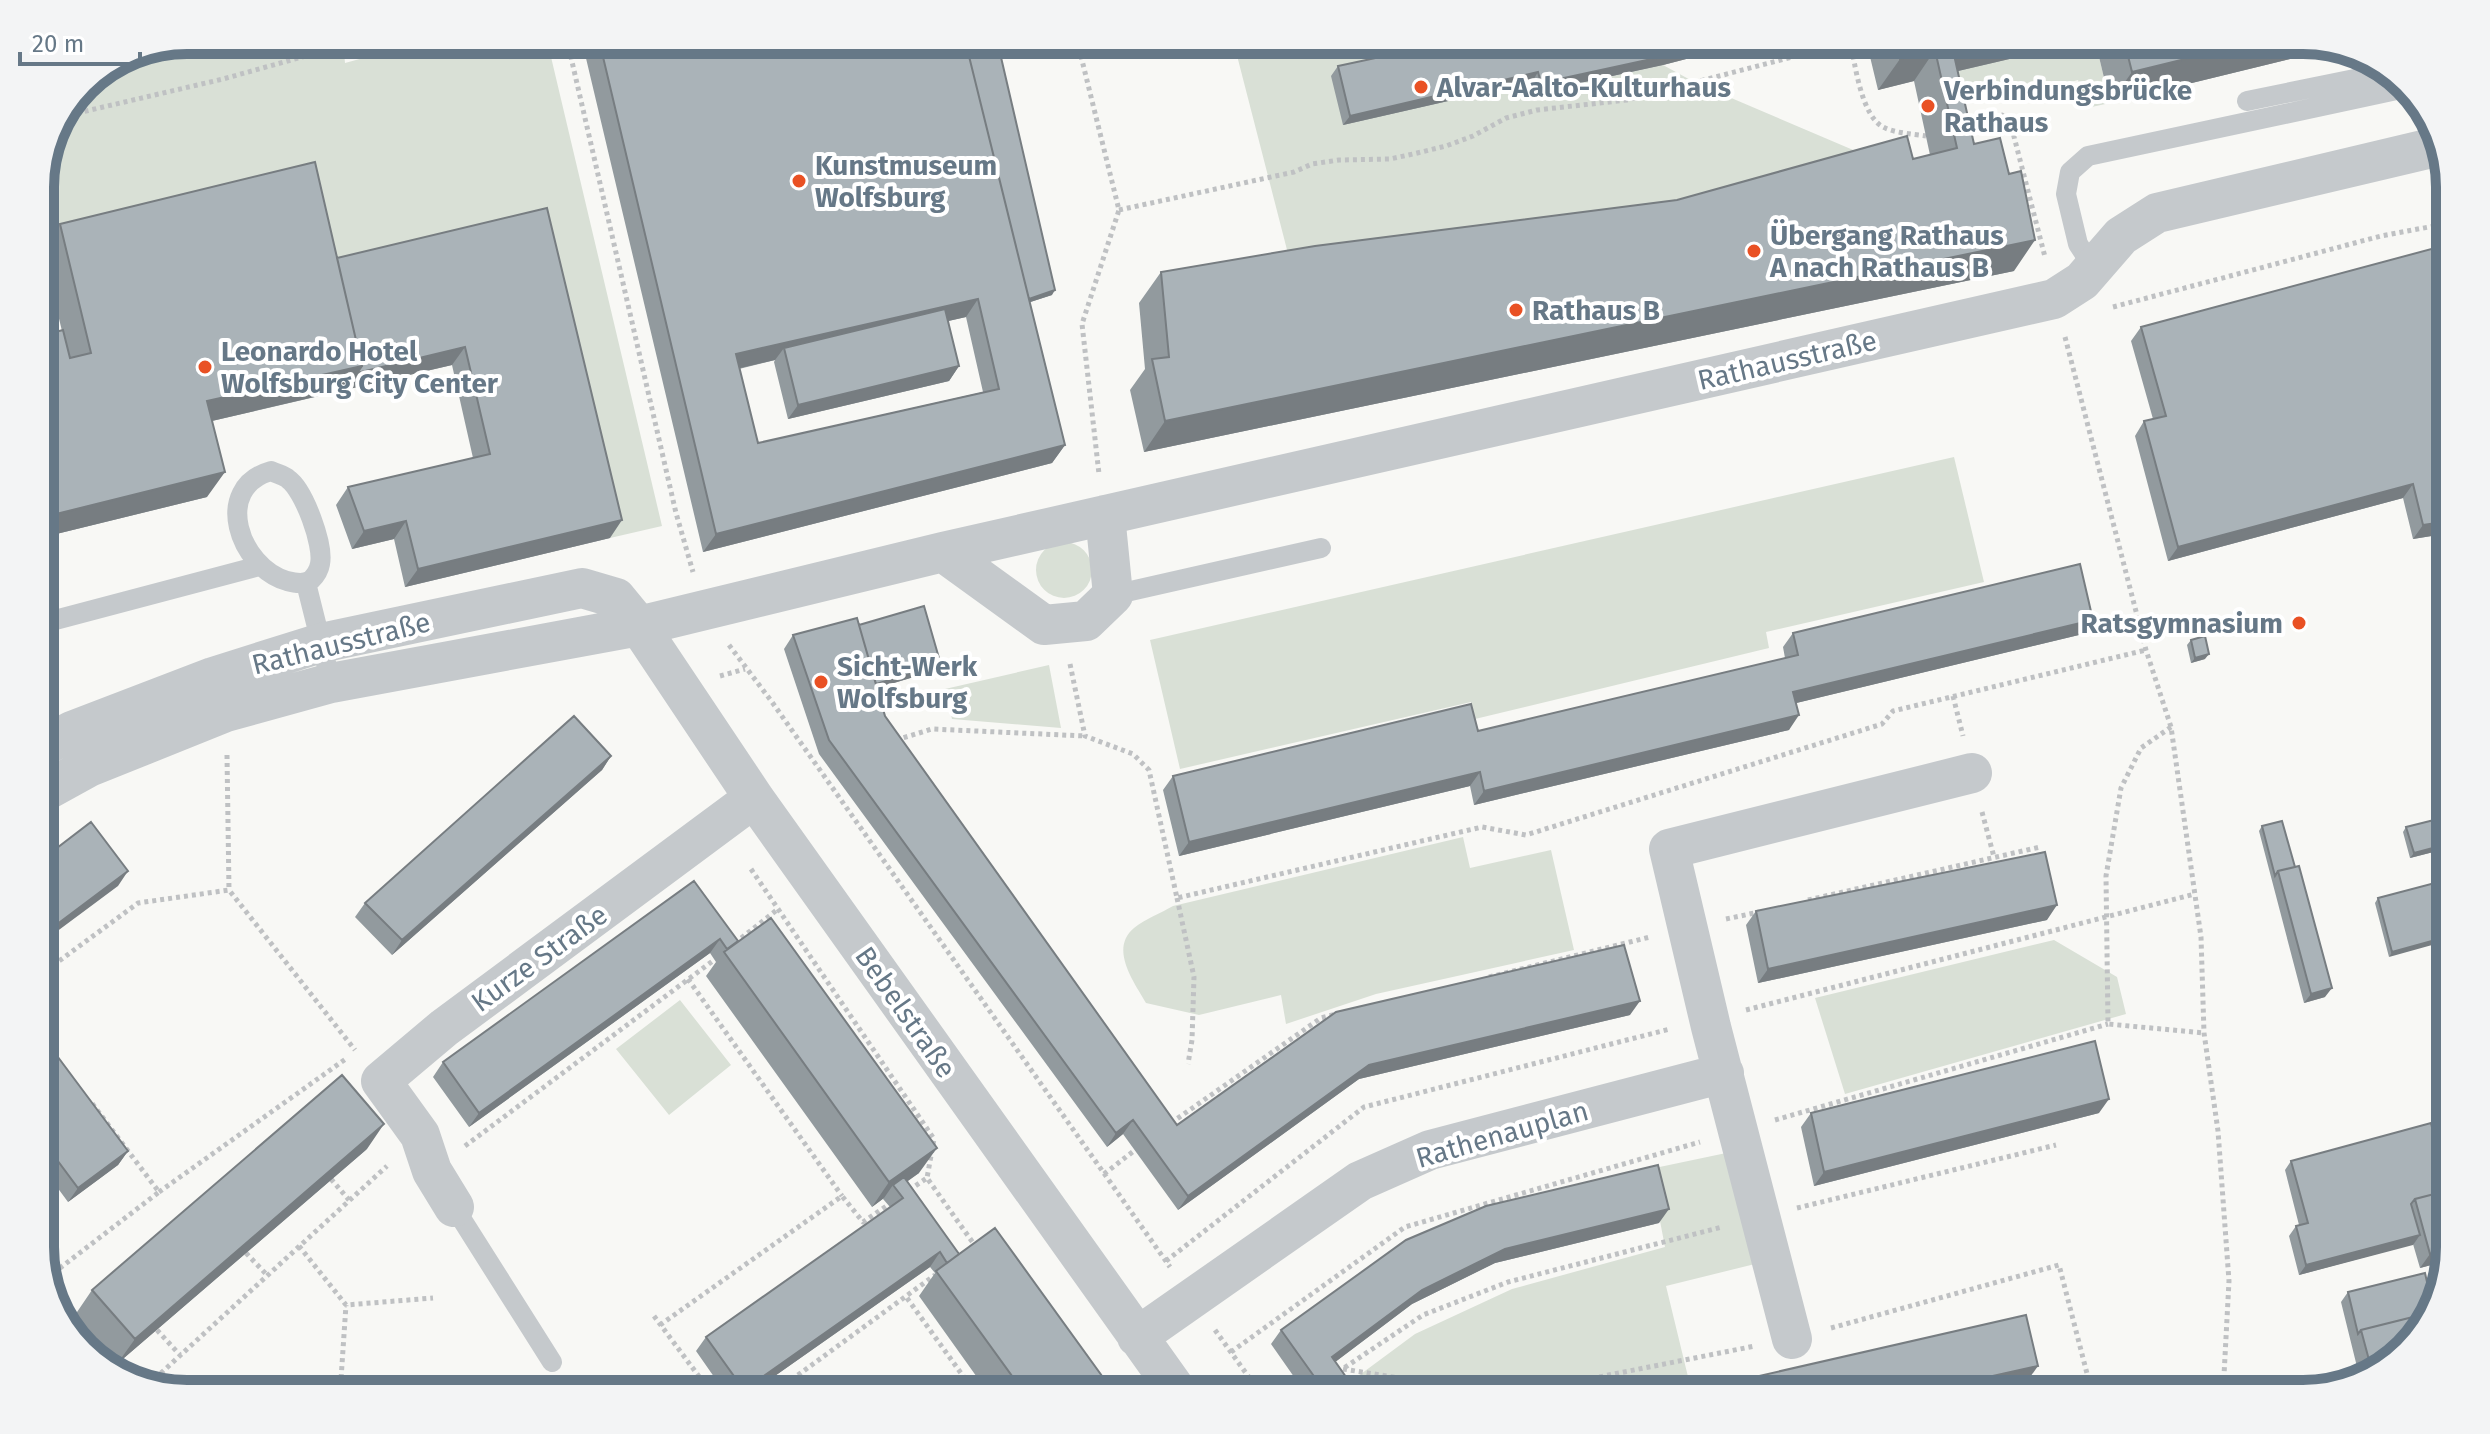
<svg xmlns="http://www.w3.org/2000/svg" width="2490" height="1434" font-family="'Fira Sans',sans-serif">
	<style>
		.green { fill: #d9e0d6 }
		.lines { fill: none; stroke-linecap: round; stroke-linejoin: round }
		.path { stroke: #bfc1c3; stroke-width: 5; stroke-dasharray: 4 4; stroke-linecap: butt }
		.service { stroke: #c5c9cc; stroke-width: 20 }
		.minor { stroke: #c5c9cc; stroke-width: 40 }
		.wall { fill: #929a9e; fill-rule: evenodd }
		.shaded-wall { fill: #777d81 }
		.building { fill: #aab3b8; stroke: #777d81; stroke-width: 2; fill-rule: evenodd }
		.poi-dot { fill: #e95124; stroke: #fff; stroke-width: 3 }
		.labels { text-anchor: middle; stroke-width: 8; stroke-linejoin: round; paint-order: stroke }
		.poi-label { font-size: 28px; font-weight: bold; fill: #667887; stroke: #fff; text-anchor: start }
		.street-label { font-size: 28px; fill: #667887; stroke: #fff }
		.rim { fill: none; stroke: #667887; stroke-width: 10 }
	</style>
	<rect width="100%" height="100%" fill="#f8f8f5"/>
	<path class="green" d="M187,40H343L345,63L429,40H547L662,526L610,538L535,226L317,278L42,249L40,251V177L83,83L131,51Z
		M1233,40H1372L1378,66L1532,82L1535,93L1663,65L1696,83L1872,158L1879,169L1294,277Z
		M2090,40H2095L2110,103L2087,108L2078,80L2032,93L1956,101L1949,73Z
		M1954,457L1984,582L1766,632L1769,648L1475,719L1471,702L1180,769L1150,640Z
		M1036 570a28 28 0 1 1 56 0a28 28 0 1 1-56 0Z
		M1049,665L1061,728L952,719L945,689Z
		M1463,837L1470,868L1551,850L1574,950L1376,994L1286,1024L1281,995L1199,1015L1146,1003C1134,982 1109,949 1134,928C1145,919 1161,913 1173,906Z
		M2054,940L2117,977L2126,1014L1845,1094L1815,998Z
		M680,1000L731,1065L669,1115L616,1049Z
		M1731,1152L1759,1263L1666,1286L1690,1385L1659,1394H1352L1346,1385L1415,1334L1512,1289L1665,1247L1650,1169Z"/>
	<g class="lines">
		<path class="path" d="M567,40L676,513L693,572
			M1077,40L1119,210L1082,324L1099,474
			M1850,40C1855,64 1861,115 1883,127C1894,133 1913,134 1926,136
			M69,115L223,79L363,40
			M1963,124L1982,117L2002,115L2011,125L2045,257
			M1119,210L1294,172L1312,164L1339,160L1390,159L1413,154L1446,146L1473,136L1506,118L1537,110L1627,100L1850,42
			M2113,307L2381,236L2450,223
			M2065,337L2146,650L2171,727L2201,937L2204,1033L2218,1131L2229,1281L2223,1394
			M729,645L772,702L1170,1267
			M1070,664L1085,736L1133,754L1149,770L1177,898L1482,827L1526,835L1882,724L1893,711L2146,650
			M720,676L745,669
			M1953,696L1963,736
			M2171,727L2141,748L2121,788L2106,876L2108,1024L2204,1033
			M896,740L932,729L1085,736
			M227,755L229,890
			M1982,812L1994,857
			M751,869L934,1139L927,1178L976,1247
			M1177,898L1194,977L1192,1040L1188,1064
			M1808,900L2040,847
			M1726,919L1759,912
			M735,943L778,909
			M40,975L138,903L229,890L355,1050
			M1489,977L1650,937
			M688,979L842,1196
			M1746,1010L2195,894
			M1775,1120L2108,1024
			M1171,1123L1321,1018L1336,1014
			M465,1146L714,960
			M1104,1174L1135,1150
			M331,1179L349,1200
			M909,1190L927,1178
			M159,1192L347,1058
			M1797,1208L2056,1145
			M299,1246L346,1305L433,1298
			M246,1253L267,1275
			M1166,1261L1364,1107L1670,1029
			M47,1278L159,1192L91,1102
			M49,1281L98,1360
			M907,1298L976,1394
			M654,1316L712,1394
			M660,1325L842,1196L863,1222L888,1205
			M1831,1328L2059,1265L2091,1389L2076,1394
			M157,1330L180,1355
			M1215,1330L1261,1394
			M1231,1352L1405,1227L1700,1142
			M1343,1369L1499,1394
			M1338,1372L1423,1315L1508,1282L1722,1227
			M149,1384L387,1166
			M340,1394L346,1305
			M772,1394L935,1275
			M1513,1394L1755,1346"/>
		<path class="service" d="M124,55L145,50
			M2247,101L2389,72
			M2093,267L2078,244L2066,194L2070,172L2088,156L2406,88
			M271,471C277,474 284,475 288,479C304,490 324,545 320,564C319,570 315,576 311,580C304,585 295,583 287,581C239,567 212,488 271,471Z
			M306,583L331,683
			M1113,595L1321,548
			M40,624L259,566
			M454,1207L552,1362"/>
		<path class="minor" d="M943,552L1044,625L1086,621L1113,595L1105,515
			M40,748L72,731L213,677L321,643L582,588L616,598L639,626L754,798L1179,1394
			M40,794L89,767L226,712L331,683L639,626L943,552L2054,299L2082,281L2121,236L2157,213L2440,146
			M454,1207L432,1171L420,1135L381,1081L444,1028L754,798
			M1137,1337L1360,1181L1430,1150L1724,1073
			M1792,1339L1711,1027L1669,849L1972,773"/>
	</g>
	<path class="wall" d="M595,40H997L1052,295L1030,302L1065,445L1052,463L703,552L585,54ZM966,317L983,392L758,443L739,369L775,360L774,362L788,419L949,381L959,366L948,321Z
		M1372,40H1750L1748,43L1663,65L1534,93L1532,82L1343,125L1331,76L1338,66L1376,58Z
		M1866,40H2090L1958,71L1974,144L2009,174L2014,271L1144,452L1130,390L1145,369L1139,303L1161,272L1677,200L1913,159L1930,155L1914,81L1878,90Z
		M2095,40H2303L2335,48L2110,103Z
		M547,208L610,538L405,587L394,539L352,549L336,505L348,487L473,458L452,365L212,421L207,497L40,538V336L62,331L42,249L60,224L337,258Z
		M2450,244V533L2413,539L2403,498L2168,561L2135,436L2144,421L2153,419L2131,341L2141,327Z
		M2093,620L2083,634L1796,703L1789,730L1474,805L1470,786L1179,856L1163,790L1173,776L1478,731L1785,658L1783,647L1793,633Z
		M859,625L937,670L877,688L885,716L1177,1125L1336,1012L1630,1015L1359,1079L1178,1210L1123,1134L1107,1147L819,754L784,649L793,635Z
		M2191,640L2205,659L2191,663L2187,645Z
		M611,756L602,770L392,955L355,917L365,903Z
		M2450,790V805L2447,794Z
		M2450,816V869L2445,849L2410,858L2403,832L2406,827Z
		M2262,826L2325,997L2304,1003L2259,831Z
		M2450,879L2389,957L2375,903L2378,898Z
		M694,881L738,941L919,1173L907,1181L959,1254L1115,1394H989L919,1296L935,1273L930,1267L749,1394H726L696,1351L706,1337L890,1207L883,1199L884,1198L872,1207L706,976L716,962L710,953L469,1127L433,1077L443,1062Z
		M1756,911L2047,920L1758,983L1746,925Z
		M40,1033L128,1151L118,1165L68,1202L40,1164Z
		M1811,1113H2099L1814,1186L1801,1127Z
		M2431,1123L2450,1248L2446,1261L2420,1268L2413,1244L2299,1275L2289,1236L2296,1226L2299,1225L2285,1170L2291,1161Z
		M367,1149L117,1364L75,1315L92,1290Z
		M1659,1223L1495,1263L1412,1304L1335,1362L1358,1394H1306L1271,1344L1281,1330L1406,1240Z
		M2348,1292L2377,1374L2360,1379L2341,1302Z"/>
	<path class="shaded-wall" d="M1729,40H1750L1748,43L1663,65L1534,93L1541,83Z
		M1979,40H2090L1941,75L1952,46Z
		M2263,40H2303L2335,48L2110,103L2132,72Z
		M1935,50L1914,81L1878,90L1900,59Z
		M1538,72L1532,82L1343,125L1350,116Z
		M2035,240L2014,271L1144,452L1165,421Z
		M1055,290L1052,295L1015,307L1018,302Z
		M978,299L966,317L786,358L784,348L775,360L723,372L736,354Z
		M465,347L452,365L190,426L207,401L362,366Z
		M959,366L949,381L788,419L798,405Z
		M1065,445L1052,463L703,552L716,534Z
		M225,472L207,497L40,538V518Z
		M2413,484L2403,498L2168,561L2178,547Z
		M622,520L610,538L405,587L418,569Z
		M406,521L394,539L352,549L364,531Z
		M2450,521V533L2413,539L2423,525Z
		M2093,620L2083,634L1784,706L1793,692Z
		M2209,654L2205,659L2191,663L2195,658Z
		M941,665L937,670L864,692L867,687Z
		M1799,715L1789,730L1474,805L1484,791Z
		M611,756L602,770L392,955L402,940Z
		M1480,772L1470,786L1179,856L1189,842Z
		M2448,844L2445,849L2410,858L2414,853Z
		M128,871L118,886L40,944V937Z
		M2057,905L2047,920L1758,983L1768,969Z
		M2450,936V940L2389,957L2392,952Z
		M720,939L710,953L469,1127L479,1113Z
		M2332,988L2325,997L2304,1003L2311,994Z
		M1640,1001L1630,1015L1359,1079L1178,1210L1188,1196L1369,1065Z
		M2109,1099L2099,1113L1814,1186L1824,1172Z
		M1133,1120L1123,1134L1107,1147L1116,1133Z
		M384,1124L367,1149L117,1364L135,1339Z
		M937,1148L919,1173L897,1189L893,1185L884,1198L872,1207L889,1182Z
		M128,1151L118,1165L68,1202L78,1188Z
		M1669,1209L1659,1223L1495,1263L1412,1304L1322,1372L1332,1357L1422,1290L1505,1249Z
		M2420,1235L2413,1245L2299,1275L2306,1265Z
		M2450,1249L2446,1261L2420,1268L2430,1254Z
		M940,1252L930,1267L749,1394H741L744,1390Z
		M2038,1366L2028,1380L1965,1394H1912Z"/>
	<path class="building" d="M599,40H965L1065,445L716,534ZM978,299L999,389L758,443L736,354Z
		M965,40H997L1055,290L1029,299Z
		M1381,40H1729L1670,55L1541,83L1538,72L1350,116L1338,66L1385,56Z
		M1895,40H1979L1952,46L1974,144L2000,138L2009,174L2021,171L2035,240L1165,421L1152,359L1169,357L1161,272L1315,246L1677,200L1907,136L1913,159L1957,148L1935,50L1900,59Z
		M2124,40H2263L2132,72Z
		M315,162L362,366L207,401L225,472L40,518V336L63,330L70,358L91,353L60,224Z
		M547,208L622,520L418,569L406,521L364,531L348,487L490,454L465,347L357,373L362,366L337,258Z
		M2450,244V521L2423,525L2413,484L2178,547L2144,421L2166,416L2141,327Z
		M945,309L959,366L798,405L784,348Z
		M2080,564L2093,620L1793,692L1799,715L1484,791L1480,772L1189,842L1173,776L1471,704L1478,731L1798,655L1793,633Z
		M924,606L941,665L876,684L859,625Z
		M857,618L885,716L1177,1125L1336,1012L1624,945L1640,1001L1369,1065L1188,1196L1133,1120L1116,1133L829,740L793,635Z
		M2205,636L2209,654L2195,658L2191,640Z
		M574,716L611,756L402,940L365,903Z
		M2450,816V851L2448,844L2414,853L2406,827Z
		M2282,821L2295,867L2278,871L2275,876L2262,826Z
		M91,822L128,871L40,937V861Z
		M2045,852L2057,905L1768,969L1756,911Z
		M2299,866L2332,988L2311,994L2278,871Z
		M2450,879V936L2392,952L2378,898Z
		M694,881L738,941L727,949L720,939L479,1113L443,1062Z
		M771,918L937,1148L889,1182L724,952Z
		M40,1033L128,1151L78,1188L40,1137Z
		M2095,1041L2109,1099L1824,1172L1811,1113Z
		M342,1075L384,1124L135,1339L92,1290Z
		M2431,1123L2437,1148L2450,1146V1190L2415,1199L2411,1204L2420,1235L2306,1265L2296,1226L2308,1223L2291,1161Z
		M1658,1165L1669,1209L1505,1249L1422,1290L1332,1357L1358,1394H1312L1321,1386L1281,1330L1406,1240L1486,1206Z
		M904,1177L959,1254L947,1263L940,1252L744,1390L706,1337L903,1198L893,1185Z
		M2450,1190V1249L2430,1254L2415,1199Z
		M995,1228L1115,1394H1025L936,1271Z
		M2425,1273L2433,1309V1312L2361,1330L2358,1334L2348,1292Z
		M2433,1312L2431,1320L2377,1374L2373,1375L2361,1330Z
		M2026,1315L2038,1366L1912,1394H1680Z
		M246,1377L260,1394H226Z"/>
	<g class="poi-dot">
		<circle cx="1421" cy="87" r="8"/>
		<circle cx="1928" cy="106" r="8"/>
		<circle cx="799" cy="181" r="8"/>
		<circle cx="1754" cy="251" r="8"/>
		<circle cx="1516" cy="310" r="8"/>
		<circle cx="205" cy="367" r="8"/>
		<circle cx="2299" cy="623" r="8"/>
		<circle cx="821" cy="682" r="8"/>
	</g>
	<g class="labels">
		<g class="poi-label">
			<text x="1437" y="97">Alvar-Aalto-Kulturhaus</text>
			<text x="1944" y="100">Verbindungsbrücke<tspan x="1944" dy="32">Rathaus</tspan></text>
			<text x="815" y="175">Kunstmuseum<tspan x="815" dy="32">Wolfsburg</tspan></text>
			<text x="1770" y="245">Übergang Rathaus<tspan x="1770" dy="32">A nach Rathaus B</tspan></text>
			<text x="1532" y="320">Rathaus B</text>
			<text x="221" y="361">Leonardo Hotel<tspan x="221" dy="32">Wolfsburg City Center</tspan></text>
			<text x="2283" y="633" text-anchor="end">Ratsgymnasium</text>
			<text x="837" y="676">Sicht-Werk<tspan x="837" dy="32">Wolfsburg</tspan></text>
		</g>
		<g class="street-label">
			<text transform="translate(1787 360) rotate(-13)" y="10">Rathausstraße</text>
			<text transform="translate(341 643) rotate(-14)" y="10">Rathausstraße</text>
			<text transform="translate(539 958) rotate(-36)" y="10">Kurze Straße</text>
			<text transform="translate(906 1012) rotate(55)" y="10">Bebelstraße</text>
			<text transform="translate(1502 1134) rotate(-16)" y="10">Rathenauplan</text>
		</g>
	</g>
	<path d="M0 0H2490V1434H0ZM187 54H2303A133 133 0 0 1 2436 187V1247A133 133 0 0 1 2303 1380H187A133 133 0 0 1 54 1247V187A133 133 0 0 1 187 54Z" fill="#f3f4f5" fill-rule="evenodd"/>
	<path class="rim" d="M187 54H2303A133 133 0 0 1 2436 187V1247A133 133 0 0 1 2303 1380H187A133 133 0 0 1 54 1247V187A133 133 0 0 1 187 54Z"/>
	<path d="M20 52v12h120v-12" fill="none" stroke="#667887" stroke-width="4"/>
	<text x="32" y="52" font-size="24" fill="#667887" stroke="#ffffff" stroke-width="6" paint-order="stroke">20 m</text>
</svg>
